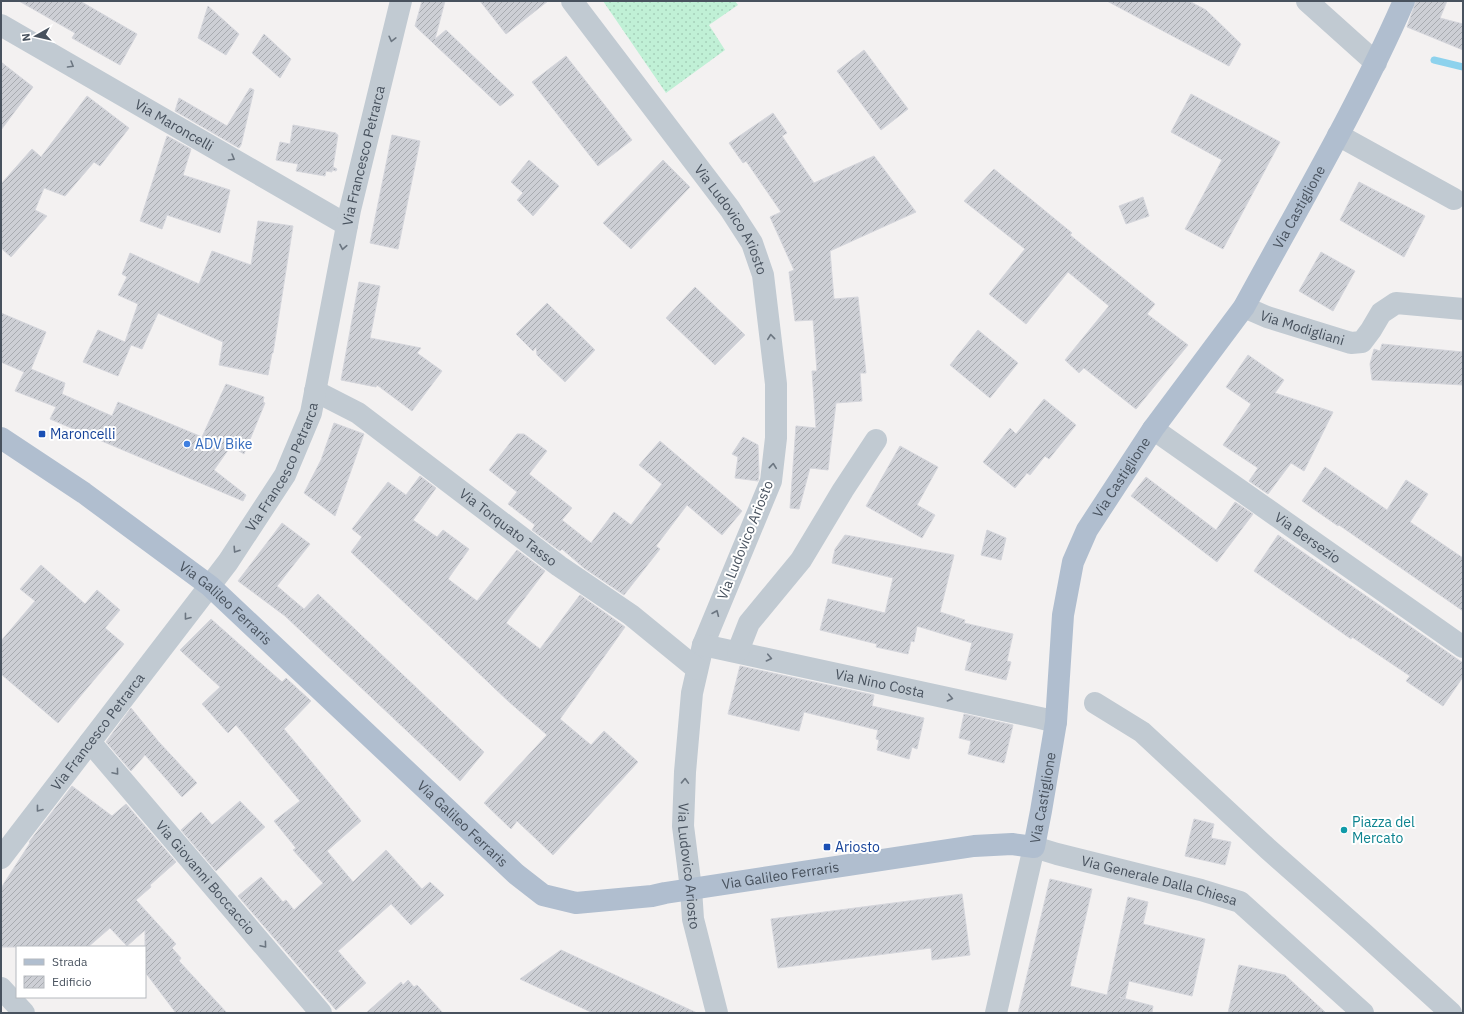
<svg xmlns="http://www.w3.org/2000/svg" width="1464" height="1014" font-family="'IBM Plex Sans',sans-serif">
	<style>
		.grass { fill: url(#grass-dots) }
		.lines { fill: none; stroke-linecap: round; stroke-linejoin: round }
		.stream { stroke: #8dd2ed; stroke-width: 7 }
		.building { fill: url(#building-hatch); stroke: #d5d6dc }
		.minor { stroke: #c1cad2; stroke-width: 22 }
		.major { stroke: #b0becf; stroke-width: 22 }
		.oneway { stroke: #6c7681 }
		.transit-dot { fill: #1a4fb4; stroke: #fff; stroke-width: 1.5 }
		.shop-dot { fill: #3f7fe0; stroke: #fff; stroke-width: 1.5 }
		.culture-dot { fill: #0f9aa8; stroke: #fff; stroke-width: 1.5 }
		.labels { text-anchor: middle; stroke-width: 4; stroke-linejoin: round; paint-order: stroke }
		.street-label { font-size: 14px; fill: #48525e; stroke: #fff }
		.transit-label { font-size: 14px; fill: #164399; stroke: #fff; text-anchor: start }
		.shop-label { font-size: 14px; fill: #366cbe; stroke: #fff; text-anchor: start }
		.culture-label { font-size: 14px; fill: #0d838f; stroke: #fff; text-anchor: start }
	</style>
	<defs>
		<pattern id="grass-dots" width="8" height="8" patternUnits="userSpaceOnUse"><rect width="8" height="8" fill="#c0f0d6"/><path d="M2 2h.1M6 6h.1" fill="none" stroke="#a6d0ba" stroke-width="1.8" stroke-linecap="round"/></pattern>
		<pattern id="building-hatch" width="6" height="6" patternUnits="userSpaceOnUse"><rect width="6" height="6" fill="#cdcfd5"/><path d="M-1 1l2-2M0 6l6-6M5 7l2-2" fill="none" stroke="#a8abb0"/></pattern>
	</defs>
	<rect width="100%" height="100%" fill="#f3f1f1"/>
	<path class="grass" d="M603,1H735L738,5L709,25L725,50L666,93Z"/>
	<g class="lines">
		<path class="stream" d="M1434,60L1463,67"/>
	</g>
	<path class="building" d="M19,1H80L137,34L120,65L72,38L75,33Z
		M422,1H445L435,39L446,30L514,95L500,106L415,26Z
		M480,1H548L506,34Z
		M1107,1H1189L1206,10L1241,44L1229,66Z
		M1416,1H1447L1440,18L1463,24V50L1407,27Z
		M208,6L239,34L226,55L198,38Z
		M264,34L291,59L280,78L252,53Z
		M864,50L908,109L881,130L837,71Z
		M566,56L632,140L598,166L532,82Z
		M1,62L33,87L1,130Z
		M250,88L254,90L241,145L239,148L175,111L179,98L227,126Z
		M1191,94L1280,142L1223,249L1185,229L1222,160L1171,132Z
		M87,96L129,128L100,166L94,162L65,196L44,188L35,210L47,216L11,257L1,248V184L32,149L41,157Z
		M773,113L787,133L782,136L814,183L874,156L916,212L830,251L834,299L858,297L866,373H860L862,401L836,403L828,470L810,468L799,509L790,508L796,426L816,428L812,371H817L813,320L795,321L789,272L794,270L770,217L781,212L746,161L743,163L729,143Z
		M293,125L336,133V134L338,135L333,167L337,169L336,171L332,170V172L326,171L325,176L296,171L298,164L276,160L280,142L290,144Z
		M392,135L420,141L398,249L370,243Z
		M167,136L191,149L183,175L230,190L220,233L167,215L162,229L140,221Z
		M529,160L559,186L533,216L517,200L523,193L511,182Z
		M663,160L690,187L631,249L603,223Z
		M994,169L1072,233L1070,235L1155,304L1147,314L1188,345L1136,409L1084,368L1079,373L1065,360L1109,306L1068,272L1026,324L989,294L1025,249L964,201Z
		M1359,182L1425,216L1404,257L1340,220Z
		M1143,197L1149,216L1126,224L1119,206Z
		M258,221L293,226L273,353H272L268,375L219,365L223,342L158,313L142,349L131,345L118,376L83,362L98,330L125,342L138,304L118,295L127,277L122,274L130,253L199,284L212,251L251,265Z
		M1321,252L1355,271L1333,311L1299,291Z
		M359,282L380,286L370,338L421,348L417,353L442,371L412,411L377,385L376,387L341,380Z
		M695,287L745,335L715,365L666,318Z
		M547,303L595,350L565,382L537,355L536,347L533,351L516,334Z
		M1,313L46,332L31,369L65,383L62,394L112,416L118,402L202,437L226,384L264,397L263,402L265,403L244,454L231,446L214,470L246,495L243,501L50,419L56,407L15,391L24,372L1,362Z
		M978,330L1018,363L990,398L950,365Z
		M1382,344L1463,352V385L1372,380L1370,364L1374,349L1380,351Z
		M1248,355L1284,380L1275,393L1333,412L1304,471L1291,463L1268,494L1249,481L1258,468L1223,445L1251,404L1226,387Z
		M1044,399L1076,425L1049,459L1045,456L1030,475L1027,473L1015,488L983,462L1010,428L1016,434Z
		M334,423L364,434L335,516L304,493L321,460Z
		M517,434H524L547,451L529,474L572,508L562,520L591,543L614,512L631,525L662,484L639,465L660,441L742,511L722,535L687,505L656,546L660,549L624,595L584,568L562,549L560,551L532,530L535,525L508,504L517,492L489,470Z
		M743,437L758,445L759,474L758,481L735,478L738,457L732,454Z
		M900,446L938,467L917,505L935,515L922,538L866,506Z
		M1325,467L1387,510L1406,480L1428,494L1410,522L1463,558V611L1339,525L1338,526L1302,501Z
		M420,476L436,488L413,520L437,537L443,530L469,549L448,579L477,601L517,550L545,571L506,623L540,649L580,595L625,627L560,719L591,745L604,731L638,762L553,855L517,821L511,829L484,803L547,735L508,701L351,552L362,537L352,529L388,482L406,495Z
		M1146,477L1216,530L1235,502L1253,514L1217,562L1131,496Z
		M282,523L310,544L277,586L304,609L318,594L484,752L460,781L285,616L238,581Z
		M987,530L1006,538L1001,560L981,555Z
		M845,535L954,555L940,612L965,620L964,623L1013,634L1007,661L1011,662L1006,680L965,670L972,643L917,626L914,642L911,641L908,654L876,647L877,644L820,630L828,599L885,613L893,578L832,563L835,549Z
		M1278,535L1463,663V677L1443,706L1406,681L1410,676L1352,637L1351,639L1254,571Z
		M41,565L85,604L97,590L120,610L105,628L124,644L58,723L1,674V641L35,601L20,589Z
		M211,619L282,682L286,678L311,701L284,729L361,821L327,851L353,882L386,850L422,889L430,882L444,895L411,925L391,904L338,951L366,983L336,1010L238,896L261,877L283,902L286,900L294,910L323,883L293,850L296,848L274,821L300,801L236,725L228,733L202,704L220,687L180,650Z
		M740,666L874,695L872,706L924,718L917,749L912,747L909,759L877,750L879,740L876,739L878,730L804,712L799,731L728,714Z
		M131,708L158,741L197,783L182,797L145,755L131,771L106,742Z
		M964,714L1013,725L1004,763L968,754L971,741L959,738Z
		M72,786L112,816L126,804L176,862L150,885L151,887L136,900L176,944L172,948L181,958L179,961L227,1013H176L145,972V930L127,946L110,928L88,947H1V888L30,843L29,842Z
		M240,801L265,827L216,871L181,830L201,812L212,825Z
		M1194,819L1214,824L1211,838L1231,842L1225,865L1185,856Z
		M1050,879L1092,889L1070,986L1107,995L1128,897L1148,902L1143,924L1205,939L1192,996L1129,981L1125,999L1119,997L1153,1006L1152,1013H1018Z
		M962,894L970,955L932,960L931,948L778,968L771,919Z
		M561,950L697,1013H593L520,979Z
		M1239,965L1285,975L1326,1013H1228Z
		M408,980L414,987L417,985L443,1013H366L401,982L403,985Z"/>
	<g class="lines">
		<g class="minor">
			<path id="s1" d="M572,1L730,209L752,243L763,275L776,384V438L771,481L703,645L692,693L685,772L683,826L691,889L693,919L717,1013"/>
			<path d="M1307,1L1376,63"/>
			<path id="s2" d="M1,25L347,225"/>
			<path d="M1338,135L1454,199"/>
			<path id="s3" d="M1244,307L1267,317L1351,343L1362,342L1371,330L1381,313L1396,303L1463,309"/>
			<path id="s4" d="M315,391L358,413L559,566L631,615L697,669"/>
			<path id="s5" d="M1153,429L1463,647"/>
			<path id="s6" d="M703,645L1040,718L1056,722"/>
			<path d="M738,651L749,623L801,560L843,490L876,440"/>
			<path d="M1095,703L1142,732L1268,849L1362,932L1451,1013"/>
			<path id="s7" d="M90,742L321,1013"/>
			<path id="s8" d="M1,858L228,562L285,475L311,413L350,210L401,1"/>
			<path d="M1,988L24,1013"/>
			<path id="s9" d="M996,1013L1034,847L1057,854L1201,890L1240,902L1363,1013"/>
		</g>
		<path class="major" id="s10" d="M1,438L84,493L210,586L516,874L543,895L576,903L652,896L665,893L974,846L1012,844L1034,847L1041,811L1056,722L1063,615L1073,562L1087,530L1153,429L1244,307C1299,206 1358,106 1404,1"/>
	</g>
	<defs><path id="oneway-chevron" d="M-2-3.5L2.5 0L-2 3.5" fill="none" stroke-width="1.6" stroke-linecap="round" stroke-linejoin="round"/></defs>
	<g class="oneway">
		<use href="#oneway-chevron" transform="translate(392 39) rotate(104)"/>
		<use href="#oneway-chevron" transform="translate(71 65) rotate(30)"/>
		<use href="#oneway-chevron" transform="translate(232 158) rotate(30)"/>
		<use href="#oneway-chevron" transform="translate(343 247) rotate(101)"/>
		<use href="#oneway-chevron" transform="translate(771 337) rotate(-96)"/>
		<use href="#oneway-chevron" transform="translate(773 466) rotate(-84)"/>
		<use href="#oneway-chevron" transform="translate(236 550) rotate(123)"/>
		<use href="#oneway-chevron" transform="translate(716 613) rotate(-67)"/>
		<use href="#oneway-chevron" transform="translate(187 617) rotate(128)"/>
		<use href="#oneway-chevron" transform="translate(769 658) rotate(12)"/>
		<use href="#oneway-chevron" transform="translate(950 698) rotate(12)"/>
		<use href="#oneway-chevron" transform="translate(116 772) rotate(50)"/>
		<use href="#oneway-chevron" transform="translate(685 781) rotate(-88)"/>
		<use href="#oneway-chevron" transform="translate(39 809) rotate(128)"/>
		<use href="#oneway-chevron" transform="translate(264 945) rotate(50)"/>
	</g>
	<g class="transit-dot">
		<rect x="38" y="430" width="8" height="8" rx="2"/>
		<rect x="823" y="843" width="8" height="8" rx="2"/>
	</g>
	<circle class="shop-dot" cx="187" cy="444" r="4"/>
	<circle class="culture-dot" cx="1344" cy="830" r="4"/>
	<g class="labels">
		<g class="street-label">
			<text dy="5" stroke="none"><textPath href="#s2" startOffset="200">Via Maroncelli</textPath></text>
			<text dy="5" stroke="none"><textPath href="#s8" startOffset="807">Via Francesco Petrarca</textPath></text>
			<text dy="5" stroke="none"><textPath href="#s10" startOffset="1917">Via Castiglione</textPath></text>
			<text dy="5" stroke="none"><textPath href="#s1" startOffset="271">Via Ludovico Ariosto</textPath></text>
			<text dy="5" stroke="none"><textPath href="#s3" startOffset="62">Via Modigliani</textPath></text>
			<text dy="5" stroke="none"><textPath href="#s8" startOffset="483">Via Francesco Petrarca</textPath></text>
			<text dy="5" stroke="none"><textPath href="#s10" startOffset="1593">Via Castiglione</textPath></text>
			<text dy="5" stroke="none"><textPath href="#s4" startOffset="237">Via Torquato Tasso</textPath></text>
			<text dy="5" stroke="none"><textPath href="#s5" startOffset="189">Via Bersezio</textPath></text>
			<text transform="translate(745 540) rotate(-68)" y="5">Via Ludovico Ariosto</text>
			<text dy="5" stroke="none"><textPath href="#s10" startOffset="279">Via Galileo Ferraris</textPath></text>
			<text dy="5" stroke="none"><textPath href="#s6" startOffset="181">Via Nino Costa</textPath></text>
			<text dy="5" stroke="none"><textPath href="#s8" startOffset="159">Via Francesco Petrarca</textPath></text>
			<text dy="5" stroke="none"><textPath href="#s10" startOffset="1257">Via Castiglione</textPath></text>
			<text dy="5" stroke="none"><textPath href="#s10" startOffset="603">Via Galileo Ferraris</textPath></text>
			<text dy="5" stroke="none"><textPath href="#s1" startOffset="943">Via Ludovico Ariosto</textPath></text>
			<text dy="5" stroke="none"><textPath href="#s10" startOffset="951">Via Galileo Ferraris</textPath></text>
			<text dy="5" stroke="none"><textPath href="#s7" startOffset="178">Via Giovanni Boccaccio</textPath></text>
			<text dy="5" stroke="none"><textPath href="#s9" startOffset="300">Via Generale Dalla Chiesa</textPath></text>
		</g>
		<g class="transit-label">
			<text x="50" y="439">Maroncelli</text>
			<text x="835" y="852">Ariosto</text>
		</g>
		<g class="shop-label">
			<text x="195" y="449">ADV Bike</text>
		</g>
		<g class="culture-label">
			<text x="1352" y="827">Piazza del<tspan x="1352" dy="16">Mercato</tspan></text>
		</g>
	</g>
	<rect width="1464" height="1014" fill="none" stroke="#48525e" stroke-width="4"/>
	<rect x="16" y="946" width="130" height="52" fill="#ffffff" stroke="#b6babf"/>
	<rect x="24" y="959" width="20" height="6" fill="#b0becf" stroke="#b6babf"/>
	<text x="52" y="966" font-size="12" fill="#48525e">Strada</text>
	<rect x="24" y="976" width="20" height="12" fill="url(#building-hatch)" stroke="#b6babf"/>
	<text x="52" y="986" font-size="12" fill="#48525e">Edificio</text>
	<g transform="translate(36 36) rotate(262)" stroke="#ffffff" stroke-width="3" paint-order="stroke">
	<path d="M0-3L7 15L0 10L-7 15Z" fill="#48525e"/>
	<text y="-6" font-size="11" font-weight="bold" text-anchor="middle" fill="#48525e">N</text>
	</g>
</svg>
